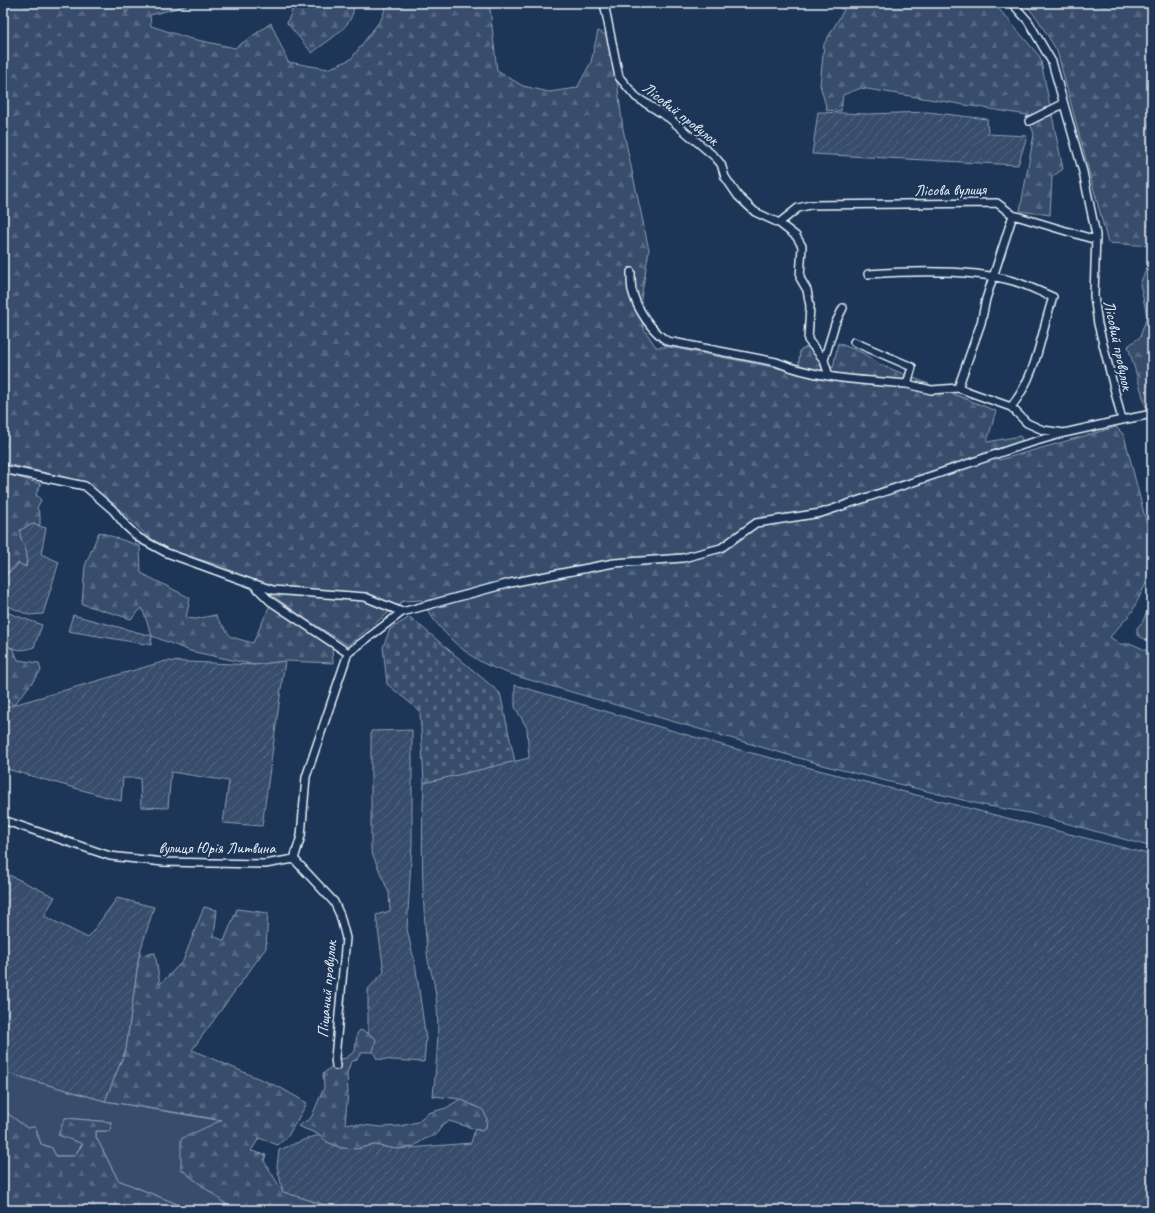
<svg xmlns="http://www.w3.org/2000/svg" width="1155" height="1213" font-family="Caveat,sans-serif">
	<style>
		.grass { fill: #374d6c; stroke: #909fb2 }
		.forest { fill: url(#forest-firs); stroke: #909fb2 }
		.cemetery { fill: url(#cemetery-stones); stroke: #909fb2 }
		.garden { fill: url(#garden-furrows); stroke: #909fb2 }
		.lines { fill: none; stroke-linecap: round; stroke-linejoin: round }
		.minor-casing { stroke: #e8f1f8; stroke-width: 10 }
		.minor { stroke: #1d3557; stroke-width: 7 }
		.labels { text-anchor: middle; stroke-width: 4; stroke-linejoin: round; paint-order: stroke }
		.street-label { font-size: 16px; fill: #e8f1f8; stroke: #1d3557 }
	</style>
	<defs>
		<pattern id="forest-firs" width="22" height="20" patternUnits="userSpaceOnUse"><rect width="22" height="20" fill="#374d6c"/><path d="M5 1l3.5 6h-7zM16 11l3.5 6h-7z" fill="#546782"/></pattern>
		<pattern id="cemetery-stones" width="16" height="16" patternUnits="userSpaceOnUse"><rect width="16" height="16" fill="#374d6c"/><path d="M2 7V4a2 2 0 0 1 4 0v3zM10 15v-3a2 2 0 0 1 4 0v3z" fill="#546782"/></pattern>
		<pattern id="garden-furrows" width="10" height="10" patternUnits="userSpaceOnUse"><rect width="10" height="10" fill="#374d6c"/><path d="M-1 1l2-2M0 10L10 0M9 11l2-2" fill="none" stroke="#546782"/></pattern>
	</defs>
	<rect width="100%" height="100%" fill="#1d3557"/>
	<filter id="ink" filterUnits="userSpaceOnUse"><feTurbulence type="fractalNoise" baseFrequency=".025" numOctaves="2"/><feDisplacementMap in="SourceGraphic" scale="8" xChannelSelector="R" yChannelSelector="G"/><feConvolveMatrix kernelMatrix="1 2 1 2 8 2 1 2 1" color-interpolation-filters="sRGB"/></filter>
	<g filter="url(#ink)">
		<path class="grass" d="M3,1072L105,1101L223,1121L181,1169L233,1210H187L177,1204L118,1180L96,1137V1131H110L111,1122L65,1118L83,1143L74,1156H56L52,1148L41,1144L35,1127L27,1128L3,1110Z"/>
		<path class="forest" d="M3,3H125L126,13L133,3H197L150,15L151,26L188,38L235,48L271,23L288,62L328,69L351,59L382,18L387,3H485L490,9L497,71L523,86L549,92L577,88L591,62L598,31L606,35L617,81L623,129L649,250L639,311L644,329L656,347H669L798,372L800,350L809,346L833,368L838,343L863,353L879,364L996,411L987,442L1020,436L1023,441L997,450L999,460L1116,427L1124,435L1152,545V571L1132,612L1110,637L1120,644H1132L1152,653V847L1029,813L983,805L830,767L523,678C511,674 498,670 487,665C461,652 435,627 422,600L403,601L348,645L307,620L255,583L222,566L171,551L146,535L114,504L87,484L60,476L3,463Z
			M295,3H354C355,27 329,39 312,53L287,23Z
			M829,3H994L1040,57L1063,169L1052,177L1050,215L1020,211L1034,134L1027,115L861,88L843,95L841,111L827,110L820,85L824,44L844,10Z
			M1024,3H1152V246L1108,243L1057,51L1037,18Z
			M1152,256V406L1146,407L1128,346L1140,337L1147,316L1140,284Z
			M3,473L41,484L36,494L41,500L37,508L40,515V525L33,524L20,536L27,550L26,567L18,563L5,575H3Z
			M99,532L140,546L141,573L190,598L186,618L196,619L215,615L231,637L253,643L270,605L332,647L333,663L285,661L255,665L190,651L152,636L142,608L131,619L82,604L85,566Z
			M1152,609V643L1137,635V628L1143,621L1147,611Z
			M3,643L14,650L18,660L39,663L41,671L14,705L3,699Z
			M204,907L217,910L214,936L224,941L237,909L268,913L266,948L192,1050L281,1088L307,1103L288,1136L278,1145L259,1138L251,1151L266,1155L264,1161L283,1192L342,1210H233L181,1169V1139L222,1120L105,1101L126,1049L139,955L155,953L160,984L183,961Z
			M360,1030L368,1033L377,1039L373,1052H362L356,1060L351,1062L347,1073L348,1093L345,1123L381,1127L400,1126L417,1122L428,1113L446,1108L460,1099L484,1110L487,1119L486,1128L482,1131L449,1121L442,1125L436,1135L425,1139L412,1147L396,1149L374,1145L356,1149L341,1148L327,1142L320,1135L298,1126L311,1118L324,1088L323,1074L340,1059L346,1058L355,1051L357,1034Z
			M3,1110L27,1128L35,1127L41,1144L52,1148L56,1156H74L83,1144L58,1135L65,1118L111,1122L110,1131H96V1137L118,1180L177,1204L187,1210H3Z"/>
		<path class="cemetery" d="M410,617L500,693L515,762L424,783L420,711L387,684L383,647L390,629Z"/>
		<path class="garden" d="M818,112L867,114L928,112L987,119L988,134L1027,136L1018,165L812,154Z
			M33,524L46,528L41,554L59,562L43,614L29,615L3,604V575H5L15,568L18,563L26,567C30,546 20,546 20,530Z
			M3,611L42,625L34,647C22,652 14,650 3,643Z
			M73,615L152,636L151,645L68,631Z
			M166,661L255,665L285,661L262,826L223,823L229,781L171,772L168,808L141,807L140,778H123L121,801L3,768V708Z
			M515,685L736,749L1152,855V1210H342L283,1192L277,1167L279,1150C293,1145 305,1138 320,1135L327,1142L341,1148L356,1149L374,1145L396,1149L471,1143L475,1129L482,1131L486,1128L487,1119L483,1110L460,1099L433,1096C437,1058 441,1021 434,983C432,973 427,962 427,951C422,894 421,840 424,783L529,758L527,728L515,707Z
			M412,730V844L407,929L416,969L426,1039L424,1062L377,1059L373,1052L376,1039L368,1033V989L384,972L376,915L390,911L389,893L371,851V731Z
			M3,872L55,897L44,916L88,938L117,898L154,907L139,955L126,1049L105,1101L3,1072Z"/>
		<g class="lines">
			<g class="minor-casing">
				<path id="minor" d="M604,3L619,77L636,97L669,118L715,157L721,164L725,177L738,196L755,212L779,223L796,236L802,246L800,278L807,290L810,306L808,340L824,360L829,376
					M1029,121L1063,104
					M1013,215L1096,240
					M779,223L798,208L810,205L997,203L1013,215L986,299L981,323L958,388
					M631,272C631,278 631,285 632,290C637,310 651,330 667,341L776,362C818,379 863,380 907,384
					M868,274C911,271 972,269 1013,281C1027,285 1040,292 1053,297C1040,336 1038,373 1011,407
					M854,342L912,367L907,384L931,390L958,388L1011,407L1027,423L1043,430L1064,433L1122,420L1098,324L1094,296L1096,235L1083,172L1052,62L1028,21L1012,3
					M824,360L835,324L843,308
					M1122,420L1152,414
					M3,469L85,486L113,510L126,526L139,538L167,553L253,584L270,601L348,653
					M255,584L273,590L365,597L402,612
					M348,653L402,612L510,583L614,563L683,558L721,548L756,523L821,513L1023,445L1064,433
					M3,820L110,856L163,862L265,864L294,859L301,836L306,777L348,653
					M294,859L334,902L340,915L346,938L335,1058L336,1066"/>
			</g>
			<use href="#minor" class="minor"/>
		</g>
	</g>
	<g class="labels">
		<g class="street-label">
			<text transform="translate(681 113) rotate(38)" y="6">Лісовий провулок</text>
			<text transform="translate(950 189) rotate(-1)" y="6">Лісова вулиця</text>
			<text transform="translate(1119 345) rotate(78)" y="6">Лісовий провулок</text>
			<text x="217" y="853">вулиця Юрія Литвина</text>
			<text transform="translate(326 989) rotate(-85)" y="6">Піщаний провулок</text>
		</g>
	</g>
	<rect width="1155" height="1213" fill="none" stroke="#1d3557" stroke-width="16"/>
	<rect x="8" y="8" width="1139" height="1197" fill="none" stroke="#e8f1f8" stroke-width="1.5" filter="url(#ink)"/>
</svg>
